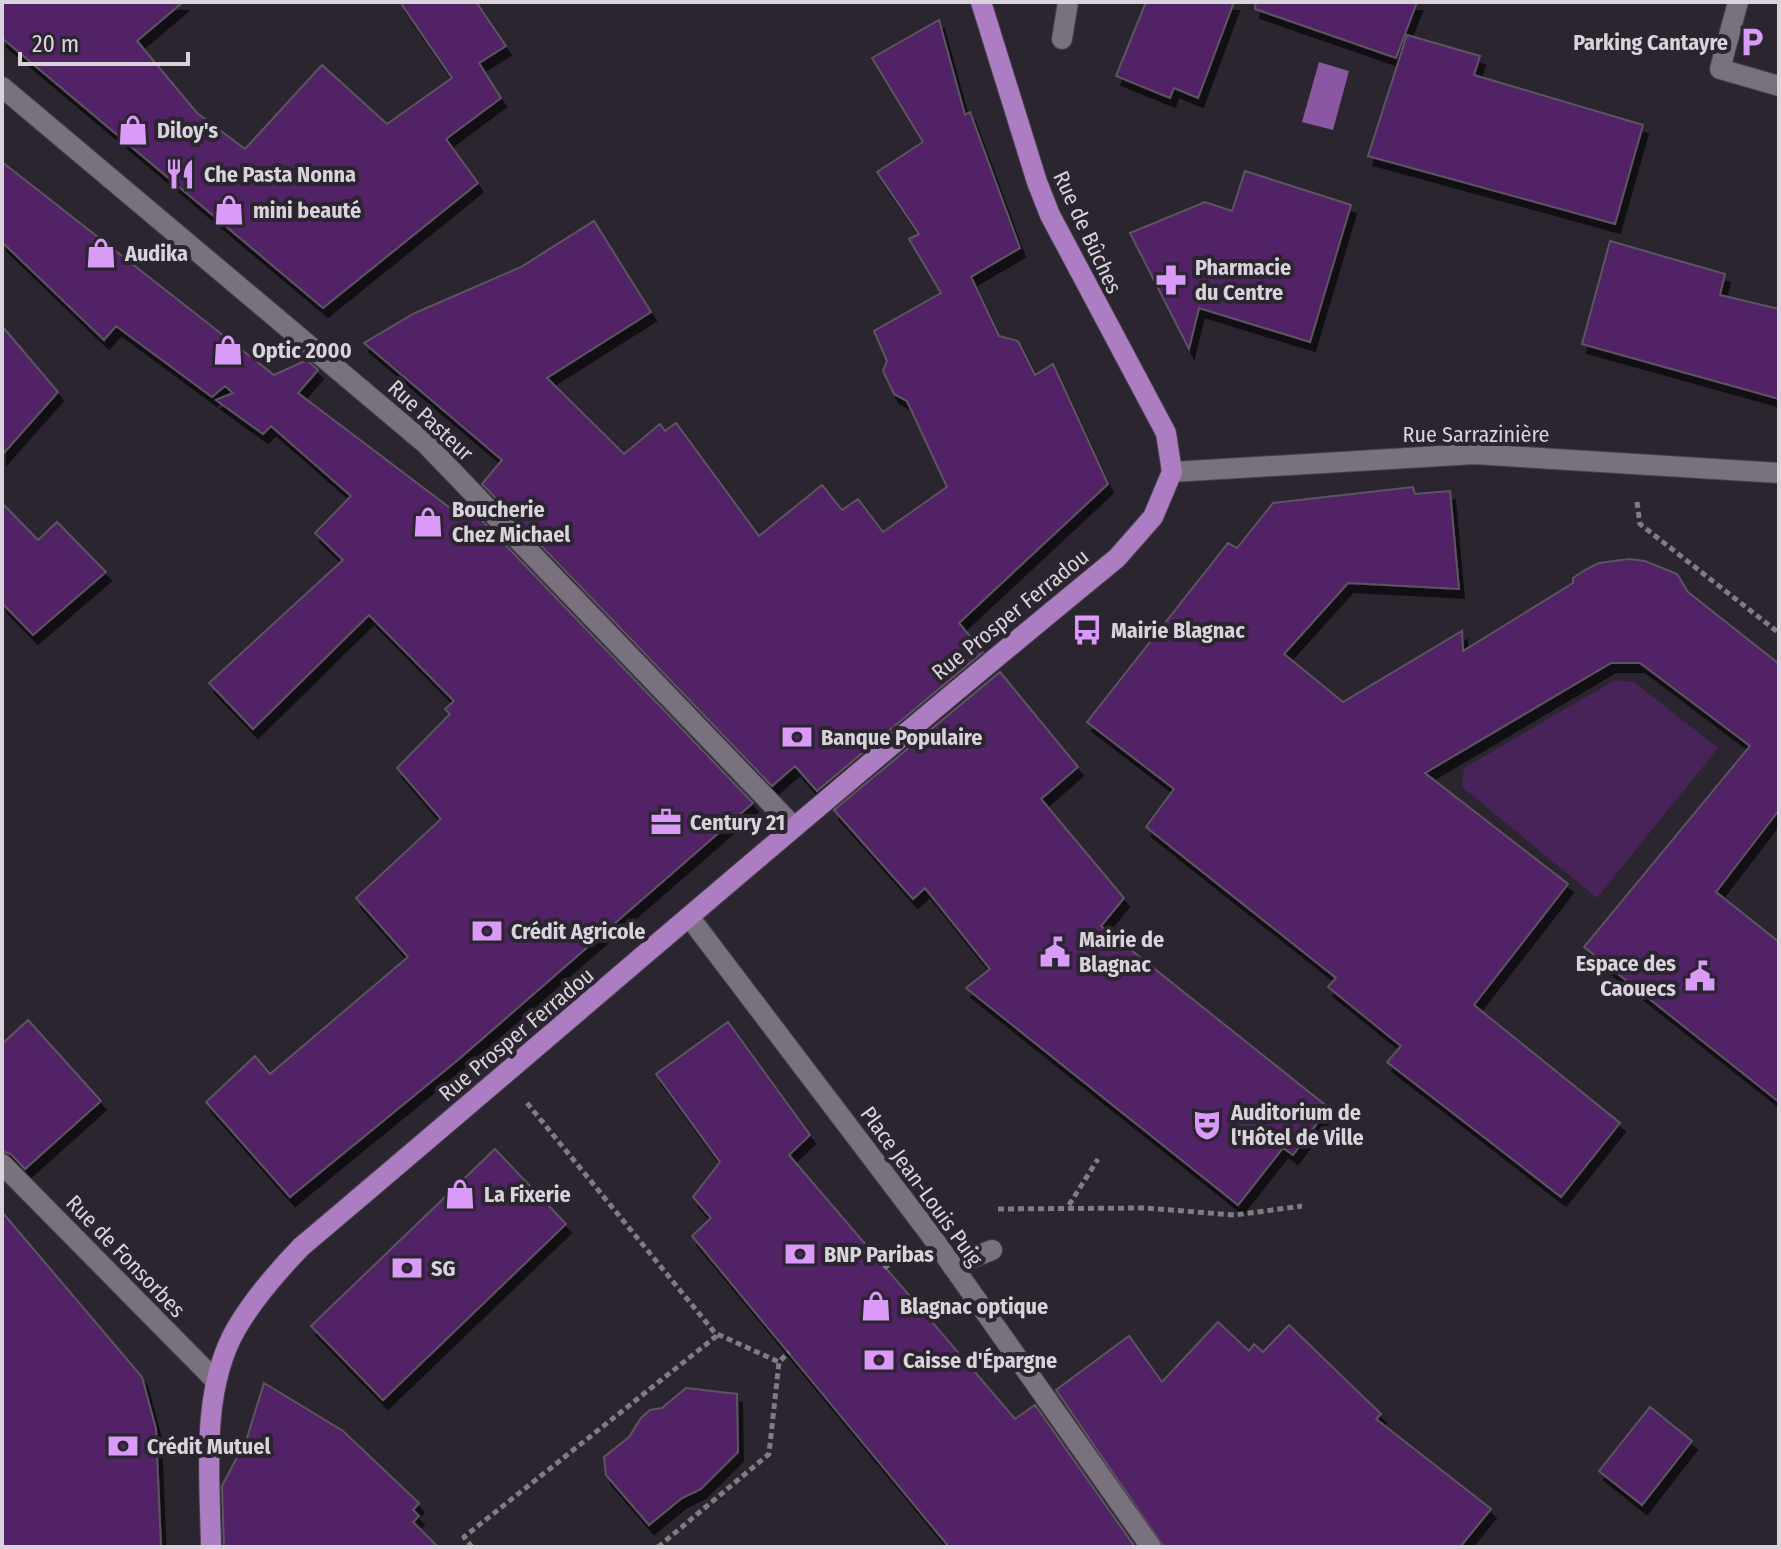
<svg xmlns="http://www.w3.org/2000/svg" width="1781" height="1549" font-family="'Fira Sans Condensed',sans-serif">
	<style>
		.green { fill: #482359 }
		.water { fill: #8a58a2 }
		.building { fill: #512066; stroke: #5c5560; stroke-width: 2; filter: url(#shadow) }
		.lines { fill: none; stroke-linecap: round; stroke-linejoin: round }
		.minor-casing { stroke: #47414a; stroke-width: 22 }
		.major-casing { stroke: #47414a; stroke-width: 22 }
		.path { stroke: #817b84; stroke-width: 5; stroke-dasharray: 6 4; stroke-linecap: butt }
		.minor { stroke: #79717d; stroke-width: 20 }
		.major { stroke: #ac7dc3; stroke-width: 20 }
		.labels { text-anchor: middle; stroke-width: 8; stroke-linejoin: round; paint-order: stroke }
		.poi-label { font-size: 22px; font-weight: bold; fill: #d9d4db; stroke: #2b252f; text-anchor: start }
		.street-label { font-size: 22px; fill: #d9d4db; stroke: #2b252f }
	</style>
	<defs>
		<filter id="shadow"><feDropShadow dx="5" dy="9" stdDeviation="0" flood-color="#0009"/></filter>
	</defs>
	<rect width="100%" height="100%" fill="#2b252f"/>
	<path class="green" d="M1615,680L1634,682L1718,748L1597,898L1462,787L1464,768Z"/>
	<path class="water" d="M1319,62L1349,71L1333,130L1302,122Z"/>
	<path class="building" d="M2,2H183L137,41L197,113L245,149L322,65L387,124L452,78L400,2H476L506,46L479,63L501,98L446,139L478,183L323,308L2,38Z
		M1146,2H1234L1198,98L1174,88L1170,98L1116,76Z
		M1256,2H1417L1396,58L1255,9Z
		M939,20L965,115L970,112L1020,248L971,277L999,336L1018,341L1035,375L1053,364L1108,484L959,623L983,652L817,791L795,766L772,786L482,484L502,460L364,343L415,313L521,267L594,221L651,312L547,378L624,454L660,424L665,431L676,423L759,536L822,485L842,510L858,499L883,532L947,487L907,401L894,394L883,371L887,361L874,331L941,293L909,239L919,234L877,172L923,142L872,58Z
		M1407,35L1480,56L1474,75L1643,125L1615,224L1368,156Z
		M2,162L274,375L307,360L318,370L298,393L458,514L466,504L753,803L459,1059L290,1197L206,1102L255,1056L270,1074L408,957L356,898L441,819L397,768L450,714L445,709L454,701L369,615L253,729L209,683L343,560L315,533L351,496L271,426L263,434L216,400L233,393L225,386L212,397L116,326L104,340L2,242Z
		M1245,171L1351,205L1310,342L1199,308L1189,349L1130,233L1205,202L1232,211Z
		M1610,241L1725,274L1720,295L1779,309V399L1582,344Z
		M2,326L58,392L2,455Z
		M1413,487L1415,494L1450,491L1459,589L1348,583L1284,654L1343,702L1462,631L1463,651L1573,583V578L1585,570L1599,563L1629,559L1645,561L1677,574L1688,592L1779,664V810L1716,892L1779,942V1102L1584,947L1750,746L1640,663H1611L1425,773L1568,884L1474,1005L1620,1123L1561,1197L1387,1062L1401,1046L1328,987L1336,978L1146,827L1174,789L1087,722L1228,543L1237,548L1273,503Z
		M2,503L38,540L57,522L106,572L33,635L2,603Z
		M1000,672L1078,767L1041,799L1124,898L1101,926L1329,1108L1293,1155L1283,1148L1238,1205L966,988L990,969L925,888L913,899L834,810Z
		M28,1020L101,1101L25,1169L11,1154L2,1151V1044Z
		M728,1022L810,1135L789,1155L1015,1419L1035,1405L1135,1547H949L692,1236L711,1218L693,1197L720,1162L656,1074Z
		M495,1149L566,1224L383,1400L311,1326Z
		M2,1212L142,1377L156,1429L161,1547H2Z
		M1218,1322L1249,1351L1254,1344L1263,1352L1289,1325L1381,1414L1376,1419L1491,1509L1460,1547H1164L1056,1390L1129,1336L1162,1382Z
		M264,1383L343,1431L419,1503L413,1510L419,1516L413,1522L438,1547H224L222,1486L247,1438Z
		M686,1388L737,1394L738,1452L701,1489L682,1498L649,1525L606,1475L604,1457L629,1437L641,1418L650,1410L662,1408Z
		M1650,1407L1692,1441L1642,1505L1599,1471Z"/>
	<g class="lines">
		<g class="minor-casing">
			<path id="minor" d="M1738,2L1720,69L1779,86
				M1062,39L1068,2
				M2,87L426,444L794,827
				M1172,472L1474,454L1779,473
				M690,918L930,1234L1151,1547
				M2,1164L216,1381
				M952,1266L992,1250"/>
		</g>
		<g class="major-casing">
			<path id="major" d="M211,1547C210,1477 200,1392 236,1329C254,1298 277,1272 301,1247C573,1017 842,783 1117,558L1153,517L1172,472L1166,433L1050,215L1037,182L981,2"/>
		</g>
		<path class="path" d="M1637,502L1640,524L1779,633
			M527,1103L715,1333L779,1362
			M1069,1205L1098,1159
			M998,1209L1144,1208L1235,1215L1302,1206
			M884,1268L899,1257
			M472,1547L464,1537L719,1334
			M658,1547L769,1454L779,1362L789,1352"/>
		<use href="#minor" class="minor"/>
		<use href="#major" class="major"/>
	</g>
	<defs>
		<g id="parking-bare" transform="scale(2.4)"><path d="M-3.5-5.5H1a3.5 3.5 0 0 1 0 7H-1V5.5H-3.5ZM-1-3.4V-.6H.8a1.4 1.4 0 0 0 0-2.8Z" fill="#d99af8" stroke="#2b252f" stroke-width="2.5" paint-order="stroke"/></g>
		<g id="shop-bare" transform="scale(2.4)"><path d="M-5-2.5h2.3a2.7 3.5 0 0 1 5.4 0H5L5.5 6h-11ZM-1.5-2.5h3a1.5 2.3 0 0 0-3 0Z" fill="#d99af8" stroke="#2b252f" stroke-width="2.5" paint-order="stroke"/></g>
		<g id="restaurant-bare" transform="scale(2.4)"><path d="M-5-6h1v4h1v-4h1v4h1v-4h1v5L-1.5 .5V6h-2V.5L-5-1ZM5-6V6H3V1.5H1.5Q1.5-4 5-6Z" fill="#d99af8" stroke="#2b252f" stroke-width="2.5" paint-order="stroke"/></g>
		<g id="pharmacy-bare" transform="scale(2.4)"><path d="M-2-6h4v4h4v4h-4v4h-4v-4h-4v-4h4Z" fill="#d99af8" stroke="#2b252f" stroke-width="2.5" paint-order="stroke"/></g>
		<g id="bus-bare" transform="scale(2.4)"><path d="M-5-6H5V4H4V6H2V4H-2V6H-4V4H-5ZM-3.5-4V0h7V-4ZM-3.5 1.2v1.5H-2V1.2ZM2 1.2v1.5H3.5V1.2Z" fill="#d99af8" stroke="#2b252f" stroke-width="2.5" paint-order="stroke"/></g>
		<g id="bank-bare" transform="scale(2.4)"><path d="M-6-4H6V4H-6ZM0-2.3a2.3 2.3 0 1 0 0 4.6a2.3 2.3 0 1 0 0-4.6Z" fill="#d99af8" stroke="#2b252f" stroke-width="2.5" paint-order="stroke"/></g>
		<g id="office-bare" transform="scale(2.4)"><path d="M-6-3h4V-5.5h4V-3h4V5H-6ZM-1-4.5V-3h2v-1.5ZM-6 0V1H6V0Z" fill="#d99af8" stroke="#2b252f" stroke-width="2.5" paint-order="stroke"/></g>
		<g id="civic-bare" transform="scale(2.4)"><path d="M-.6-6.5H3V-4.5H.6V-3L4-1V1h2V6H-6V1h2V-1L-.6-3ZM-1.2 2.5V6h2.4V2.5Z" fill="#d99af8" stroke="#2b252f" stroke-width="2.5" paint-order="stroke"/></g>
		<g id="theatre-bare" transform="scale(2.4)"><path d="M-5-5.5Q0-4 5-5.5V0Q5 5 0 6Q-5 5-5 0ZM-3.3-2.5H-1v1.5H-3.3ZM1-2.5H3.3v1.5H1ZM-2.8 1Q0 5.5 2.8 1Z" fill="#d99af8" stroke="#2b252f" stroke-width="2.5" paint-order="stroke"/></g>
	</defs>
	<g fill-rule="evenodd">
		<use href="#parking-bare" x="1752" y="42"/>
		<use href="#shop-bare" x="133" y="130"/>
		<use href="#restaurant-bare" x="180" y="174"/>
		<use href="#shop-bare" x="229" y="210"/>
		<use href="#shop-bare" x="101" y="253"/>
		<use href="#pharmacy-bare" x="1171" y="280"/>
		<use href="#shop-bare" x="228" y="350"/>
		<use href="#shop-bare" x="428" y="522"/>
		<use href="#bus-bare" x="1087" y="630"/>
		<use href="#bank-bare" x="797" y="737"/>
		<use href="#office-bare" x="666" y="822"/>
		<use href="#bank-bare" x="487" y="931"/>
		<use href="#civic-bare" x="1055" y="952"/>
		<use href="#civic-bare" x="1700" y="976"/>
		<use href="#theatre-bare" x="1207" y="1125"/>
		<use href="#shop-bare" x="460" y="1194"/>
		<use href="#bank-bare" x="800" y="1254"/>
		<use href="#bank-bare" x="407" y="1268"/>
		<use href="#shop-bare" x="876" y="1306"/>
		<use href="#bank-bare" x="879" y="1360"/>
		<use href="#bank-bare" x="123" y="1446"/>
	</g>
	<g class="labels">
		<g class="poi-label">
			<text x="1728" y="50" text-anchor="end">Parking Cantayre</text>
			<text x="157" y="138">Diloy's</text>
			<text x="204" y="182">Che Pasta Nonna</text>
			<text x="253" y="218">mini beauté</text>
			<text x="125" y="261">Audika</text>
			<text x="1195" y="275">Pharmacie<tspan x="1195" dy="25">du Centre</tspan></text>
			<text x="252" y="358">Optic 2000</text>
			<text x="452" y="517">Boucherie<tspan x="452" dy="25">Chez Michael</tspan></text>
			<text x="1111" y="638">Mairie Blagnac</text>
			<text x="821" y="745">Banque Populaire</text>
			<text x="690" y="830">Century 21</text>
			<text x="511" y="939">Crédit Agricole</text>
			<text x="1079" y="947">Mairie de<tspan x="1079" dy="25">Blagnac</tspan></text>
			<text x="1676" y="971" text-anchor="end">Espace des<tspan x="1676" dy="25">Caouecs</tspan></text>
			<text x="1231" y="1120">Auditorium de<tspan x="1231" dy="25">l'Hôtel de Ville</tspan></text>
			<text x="484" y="1202">La Fixerie</text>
			<text x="824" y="1262">BNP Paribas</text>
			<text x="431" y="1276">SG</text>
			<text x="900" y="1314">Blagnac optique</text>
			<text x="903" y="1368">Caisse d'Épargne</text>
			<text x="147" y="1454">Crédit Mutuel</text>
		</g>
		<g class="street-label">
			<text transform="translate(1088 232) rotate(65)" y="8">Rue de Bûches</text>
			<text transform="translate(431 420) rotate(43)" y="8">Rue Pasteur</text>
			<text x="1476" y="442">Rue Sarrazinière</text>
			<text transform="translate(1010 614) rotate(-39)" y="8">Rue Prosper Ferradou</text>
			<text transform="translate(516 1034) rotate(-40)" y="8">Rue Prosper Ferradou</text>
			<text transform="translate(922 1186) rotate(54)" y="8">Place Jean-Louis Puig</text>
			<text transform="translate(126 1256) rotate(46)" y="8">Rue de Fonsorbes</text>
		</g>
	</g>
	<rect width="1781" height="1549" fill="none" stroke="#d9d4db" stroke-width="8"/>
	<path d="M20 52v12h168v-12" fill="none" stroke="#d9d4db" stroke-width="4"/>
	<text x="32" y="52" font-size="24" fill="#d9d4db" stroke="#2b252f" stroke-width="6" paint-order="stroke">20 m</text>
</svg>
